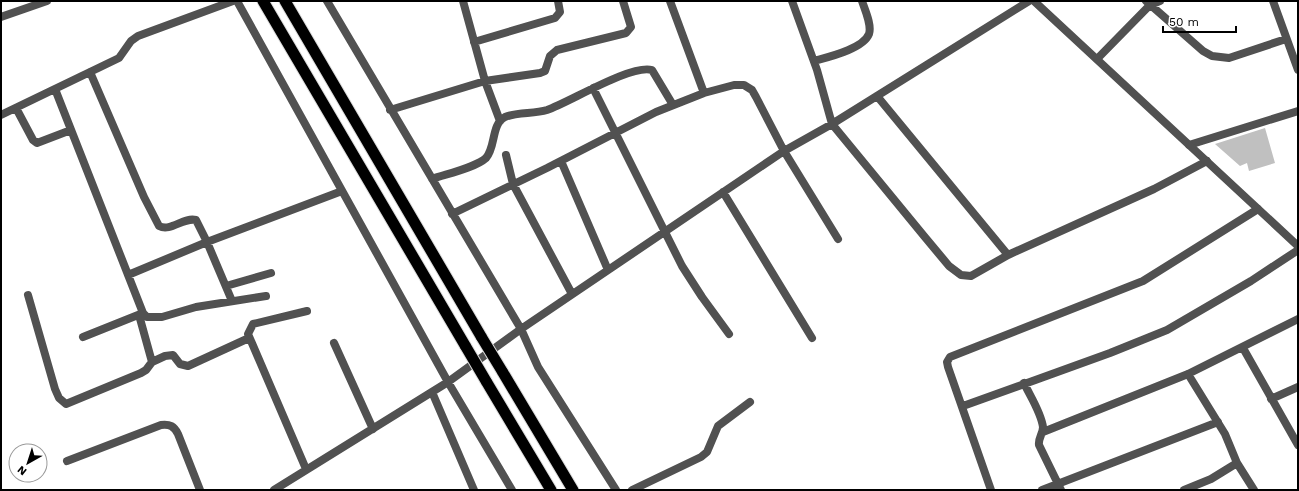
<svg xmlns="http://www.w3.org/2000/svg" width="1299" height="491" font-family="'Work Sans',sans-serif">
	<style>
		.building { fill: #c0c0c0 }
		.lines { fill: none; stroke-linecap: round; stroke-linejoin: round }
		.trunk-casing { stroke: #dbdbdb; stroke-width: 13 }
		.minor { stroke: #515151; stroke-width: 8 }
		.tertiary { stroke: #515151; stroke-width: 8 }
		.trunk { stroke: #000; stroke-width: 11 }
		.trunk-bridge-casing { stroke: #dbdbdb; stroke-width: 13; stroke-linecap: butt }
		.trunk-bridge { stroke: #000; stroke-width: 11 }
	</style>
	<rect width="100%" height="100%" fill="#fff"/>
	<path class="building" d="M1265,128L1275,163L1249,171L1247,163L1240,166L1215,144Z"/>
	<g class="lines">
		<g class="trunk-casing">
			<path id="trunk" d="M263,1L466,347
				M285,1L482,338
				M502,371L573,490
				M486,381L551,490"/>
		</g>
		<path class="minor" d="M237,1L448,382L512,490
			M327,1L521,329L538,367L616,490
			M463,1L485,81L500,121
			M670,1L704,93
			M792,1L817,70L832,124L924,236L949,266L961,275L971,276L1008,255L1154,189L1207,161
			M1146,1L1203,51L1212,56L1229,58L1286,39
			M1273,1L1298,70
			M1,17L47,1
			M474,42L555,18L560,12L558,1
			M1097,59L1150,5L1160,1
			M814,61C828,57 863,49 869,34C872,25 865,10 862,1
			M90,72L144,197L159,226C171,232 183,217 196,220L207,242L232,301
			M593,88L682,266L702,297L729,334
			M55,89L143,313L147,317H162L196,307L266,296
			M877,96L1008,255
			M16,108L33,140L37,143L71,130
			M390,110L485,81L540,73L545,71L550,56L557,50L626,33L631,27L623,1
			M1,115L119,58L131,41L138,36L233,1
			M1189,145L1298,111
			M506,155L513,184L572,294
			M561,161L608,270
			M432,179C446,174 475,168 486,158C496,147 491,124 505,117C517,112 534,114 547,110C570,102 631,64 652,70L673,105
			M723,192L812,338
			M452,214L547,168L656,112L704,93L734,85H744L752,90L756,97L784,151L838,239
			M128,275L207,242L342,191
			M226,286L271,273
			M28,295L55,389L59,398L66,404L141,373L146,370L152,362L139,315
			M83,337L143,313
			M334,343L373,429
			M1243,348L1298,445
			M152,362L165,356L173,355L180,364L188,366L249,338
			M1188,374L1225,434L1237,463L1254,490
			M1024,383C1030,396 1041,412 1043,427C1043,434 1038,438 1039,445L1061,490
			M432,392L474,490
			M1271,399L1298,387
			M963,406L1110,353L1167,330L1251,281L1298,250
			M1043,432L1188,374L1298,319
			M67,461L161,425C170,424 174,426 178,434L200,490
			M306,469L248,334L253,324L307,311
			M274,490L448,382L521,329L784,151L832,124L1029,1
			M632,490L701,457L707,452L718,426L750,402
			M991,490L948,367L947,362L950,357L1143,281L1258,209
			M1042,490L1218,422
			M1184,490L1211,479L1237,463"/>
		<path class="tertiary" d="M1034,1L1298,246"/>
		<use href="#trunk" class="trunk"/>
		<g class="trunk-bridge-casing">
			<path id="trunk-bridge" d="M482,338L502,371
				M466,347L486,381"/>
		</g>
		<use href="#trunk-bridge" class="trunk-bridge"/>
	</g>
	<rect width="1299" height="491" fill="none" stroke="#000000" stroke-width="4"/>
	<g transform="translate(28 463) rotate(219)"><circle r="19" fill="#ffffff" stroke="#999999"/>
	<path d="M0-3L7 15L0 10L-7 15Z" fill="#000000"/>
	<text y="-6" font-size="11" font-weight="bold" text-anchor="middle" fill="#000000">N</text>
	</g>
	<path d="M1163 26v6h73v-6" fill="none" stroke="#000000" stroke-width="2"/>
	<text x="1169" y="26" font-size="12" fill="#000000" stroke="#ffffff" stroke-width="3" paint-order="stroke">50 m</text>
</svg>
